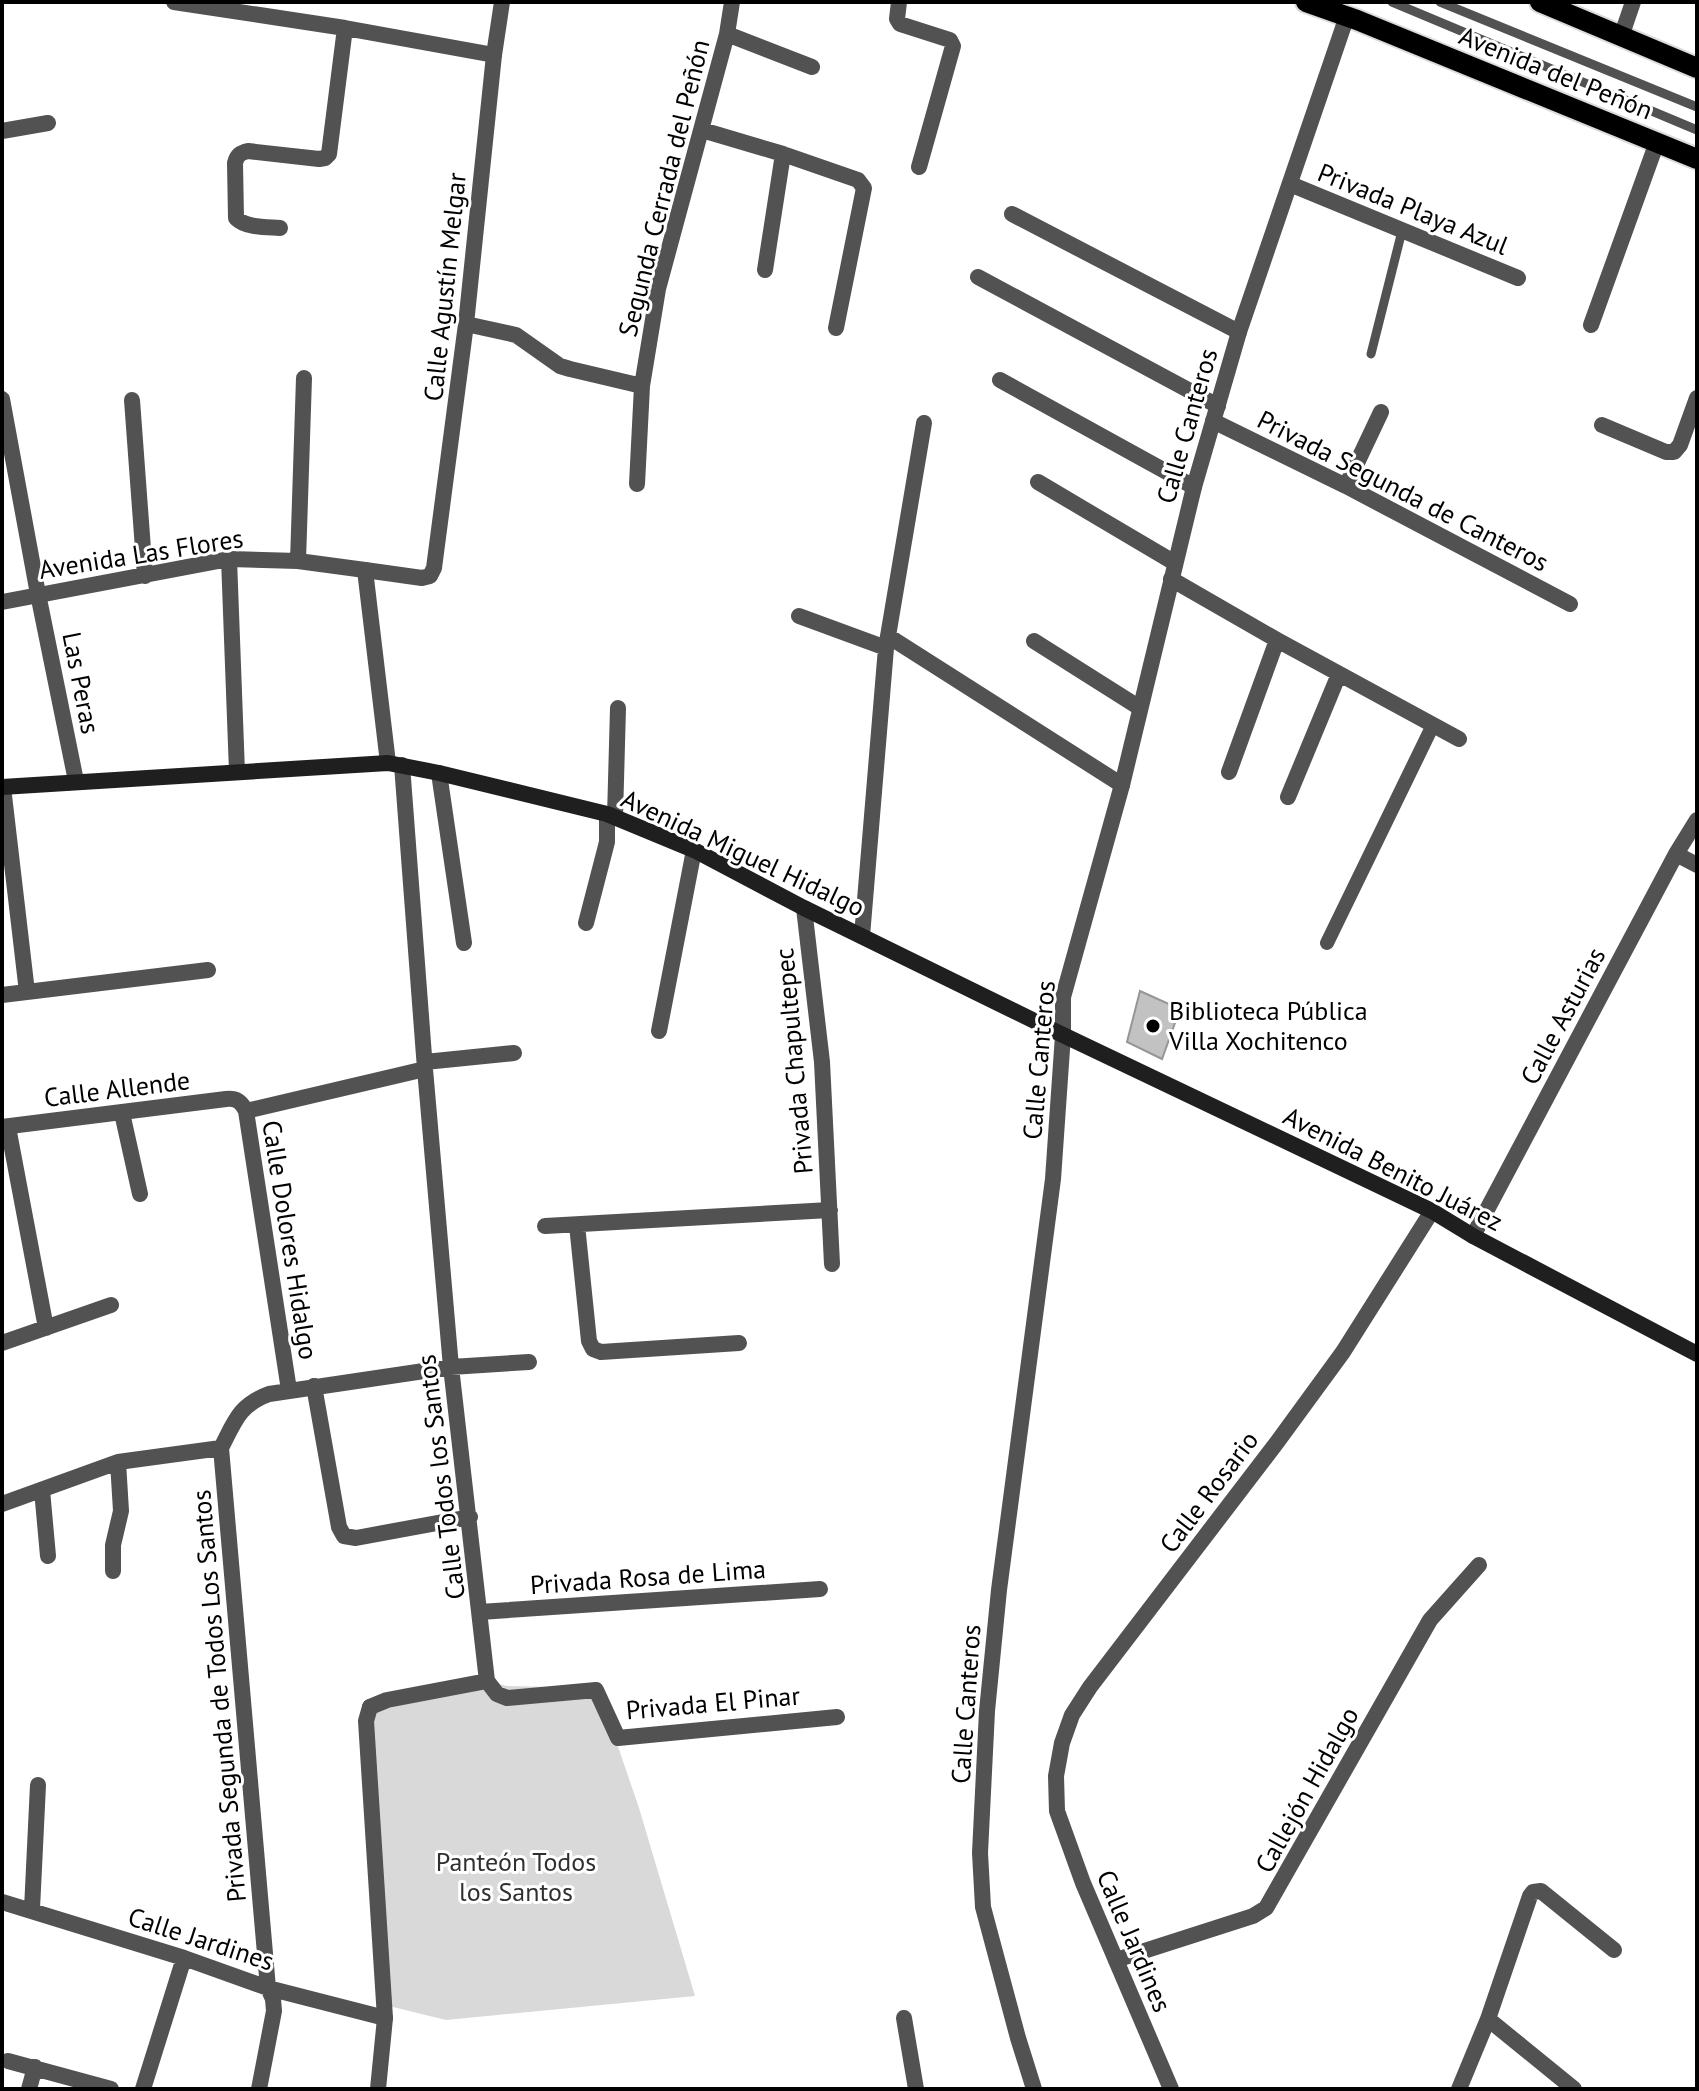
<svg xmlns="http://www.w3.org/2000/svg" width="1699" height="2091" font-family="'PT Sans',sans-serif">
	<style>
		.green { fill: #d9d9d9 }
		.building { fill: #c2c2c2; stroke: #969696; stroke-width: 2 }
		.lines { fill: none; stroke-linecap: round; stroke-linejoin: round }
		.primary-casing { stroke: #dbdbdb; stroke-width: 24 }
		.service { stroke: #525252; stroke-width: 9 }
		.pedestrian { stroke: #525252; stroke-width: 14 }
		.minor { stroke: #525252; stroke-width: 16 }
		.tertiary { stroke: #525252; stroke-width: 16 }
		.secondary { stroke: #1f1f1f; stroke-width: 16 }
		.primary { stroke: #000; stroke-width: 20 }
		.poi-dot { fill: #000; stroke: #fff; stroke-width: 3 }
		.labels { text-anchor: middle; stroke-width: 6; stroke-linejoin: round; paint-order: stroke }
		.street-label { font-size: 26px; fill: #000; stroke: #fff }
		.poi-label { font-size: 26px; fill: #000; stroke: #fff; text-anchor: start }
		.park-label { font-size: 26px; fill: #303030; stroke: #fff }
	</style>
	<rect width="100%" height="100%" fill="#fff"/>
	<path class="green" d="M487,1681L507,1686L598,1688L639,1808L695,1996L446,2020L389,2006L370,1707Z"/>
	<path class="building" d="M1140,991L1180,1009L1162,1059L1127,1042Z"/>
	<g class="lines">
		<g class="primary-casing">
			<path id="primary" d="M1306,2L1357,20L1697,159
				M1540,2L1697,68"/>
		</g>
		<path class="service" d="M1392,2L1697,130
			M1440,2L1697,107
			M1371,354L1402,231"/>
		<path class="pedestrian" d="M1327,943L1433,725"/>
		<path class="minor" d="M174,2L345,28L494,55
			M899,2L897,19L900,24L950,40L953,46L919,167
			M727,34L812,67
			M1621,37L1633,2
			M702,130L783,154L858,180L864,188L836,328
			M2,131L48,123
			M1290,184L1518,278
			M1012,214L1239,332
			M280,228C266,227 246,228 236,218L235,163C237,155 240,153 248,151L319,159L325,158L329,154L345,28
			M765,270L783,154
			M978,277L1218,406
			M466,324L516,335L560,366L570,369L642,386
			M1591,325L1657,142
			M1000,380L1194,487
			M132,400L145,576
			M1213,421L1346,486L1570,604
			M1602,425L1666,452H1674L1680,445L1697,398
			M1038,482L1175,563
			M637,484L642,386L658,289L727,34L732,2
			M1346,486L1381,412
			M229,559L237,772
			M298,561L304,378
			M1171,579L1277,640L1459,739
			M2,602L229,559L298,561L365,570
			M799,616L886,648
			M888,636L1122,785
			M1034,641L1140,708
			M402,765L425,1069L451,1367L487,1681L497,1694L507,1698L596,1690L618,1738L837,1717
			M1229,772L1277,640
			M439,773L464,943
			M3,787L27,992
			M1288,797L1339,674
			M615,817L618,708
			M1676,854L1697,865
			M804,908L822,1062L832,1264
			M586,923L607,842V814
			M862,936L886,648L924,423
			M2,995L208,970
			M659,1031L694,850
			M425,1062L514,1053
			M246,1111L425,1069
			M122,1113L140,1194
			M2,1127L226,1099C236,1098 241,1101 246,1111L289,1390
			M8,1127L46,1328
			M577,1225L589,1341L593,1349L601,1352L739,1343
			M545,1226L830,1210
			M1473,1236L1676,854L1697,820
			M2,1343L111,1305
			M314,1386L339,1527L344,1536L356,1538L470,1517
			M221,1448L268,1988L273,1999L274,2011L259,2089
			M221,1448C235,1421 239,1405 269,1394L451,1367L529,1362
			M42,1490L48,1556
			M2,1504L118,1462L221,1448
			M113,1571V1545L121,1511L118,1462
			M480,1612L820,1589
			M370,1707L387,1700L487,1681
			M2,1902L184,1958L268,1988L385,2018
			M32,1909L38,1785
			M1116,1960L1253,1916L1266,1908L1430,1620L1479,1565
			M904,2018L916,2089
			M1488,2019L1574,2089
			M8,2061L111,2089
			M29,2089L35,2067
			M143,2089L184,1958
			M1459,2089L1488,2019L1530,1896L1533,1892L1541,1891L1614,1950"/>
		<path class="tertiary" d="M2,399L38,594L76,781
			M388,763L365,570L422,578L430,576L434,568L466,324L494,55L502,2
			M370,1707L366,1721L385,2018L378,2089
			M1034,2089L1018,2038L983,1907L980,1853L987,1711L999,1590L1053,1179L1063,1035V997L1122,785L1194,487L1239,332L1347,16
			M1171,2089L1083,1883L1057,1811L1056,1776L1062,1743L1072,1715L1090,1687L1278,1441L1343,1352L1432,1211"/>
		<path class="secondary" d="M2,787L388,763L439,773L607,814L694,850L804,908L1063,1035L1432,1211L1473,1236L1697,1354"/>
		<use href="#primary" class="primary"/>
	</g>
	<circle class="poi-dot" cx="1153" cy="1026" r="8"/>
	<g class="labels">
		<g class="street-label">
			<text transform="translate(1556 73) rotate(22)" y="9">Avenida del Peñón</text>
			<text transform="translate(664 188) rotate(-76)" y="9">Segunda Cerrada del Peñón</text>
			<text transform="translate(1413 209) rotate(22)" y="9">Privada Playa Azul</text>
			<text transform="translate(445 287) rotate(-84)" y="9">Calle Agustín Melgar</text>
			<text transform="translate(1187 426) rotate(-74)" y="9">Calle Canteros</text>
			<text transform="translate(1403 491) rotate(27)" y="9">Privada Segunda de Canteros</text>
			<text transform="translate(141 554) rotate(-9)" y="9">Avenida Las Flores</text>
			<text transform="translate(81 683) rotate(79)" y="9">Las Peras</text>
			<text transform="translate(743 853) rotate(25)" y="9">Avenida Miguel Hidalgo</text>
			<text transform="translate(1563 1016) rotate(-62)" y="9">Calle Asturias</text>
			<text transform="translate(1039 1060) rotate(-85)" y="9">Calle Canteros</text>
			<text transform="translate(794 1061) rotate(-95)" y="9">Privada Chapultepec</text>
			<text transform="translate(117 1089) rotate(-7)" y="9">Calle Allende</text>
			<text transform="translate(1393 1169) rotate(27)" y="9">Avenida Benito Juárez</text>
			<text transform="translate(290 1240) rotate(81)" y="9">Calle Dolores Hidalgo</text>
			<text transform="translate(441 1477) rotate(-97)" y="9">Calle Todos los Santos</text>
			<text transform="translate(1209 1492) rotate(-53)" y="9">Calle Rosario</text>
			<text transform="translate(648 1577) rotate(-4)" y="9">Privada Rosa de Lima</text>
			<text transform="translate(219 1696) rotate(-95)" y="9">Privada Segunda de Todos Los Santos</text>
			<text transform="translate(713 1703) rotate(-5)" y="9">Privada El Pinar</text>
			<text transform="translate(966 1704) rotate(-86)" y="9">Calle Canteros</text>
			<text transform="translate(1307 1790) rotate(-61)" y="9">Callejón Hidalgo</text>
			<text transform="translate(201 1939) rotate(18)" y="9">Calle Jardines</text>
			<text transform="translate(1134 1941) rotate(67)" y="9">Calle Jardines</text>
		</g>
		<g class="poi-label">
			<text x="1169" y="1020">Biblioteca Pública<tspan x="1169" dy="30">Villa Xochitenco</tspan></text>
		</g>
		<g class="park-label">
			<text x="516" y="1871">Panteón Todos<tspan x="516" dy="30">los Santos</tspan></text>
		</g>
	</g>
	<rect width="1699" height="2091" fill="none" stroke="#000000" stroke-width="8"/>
</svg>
